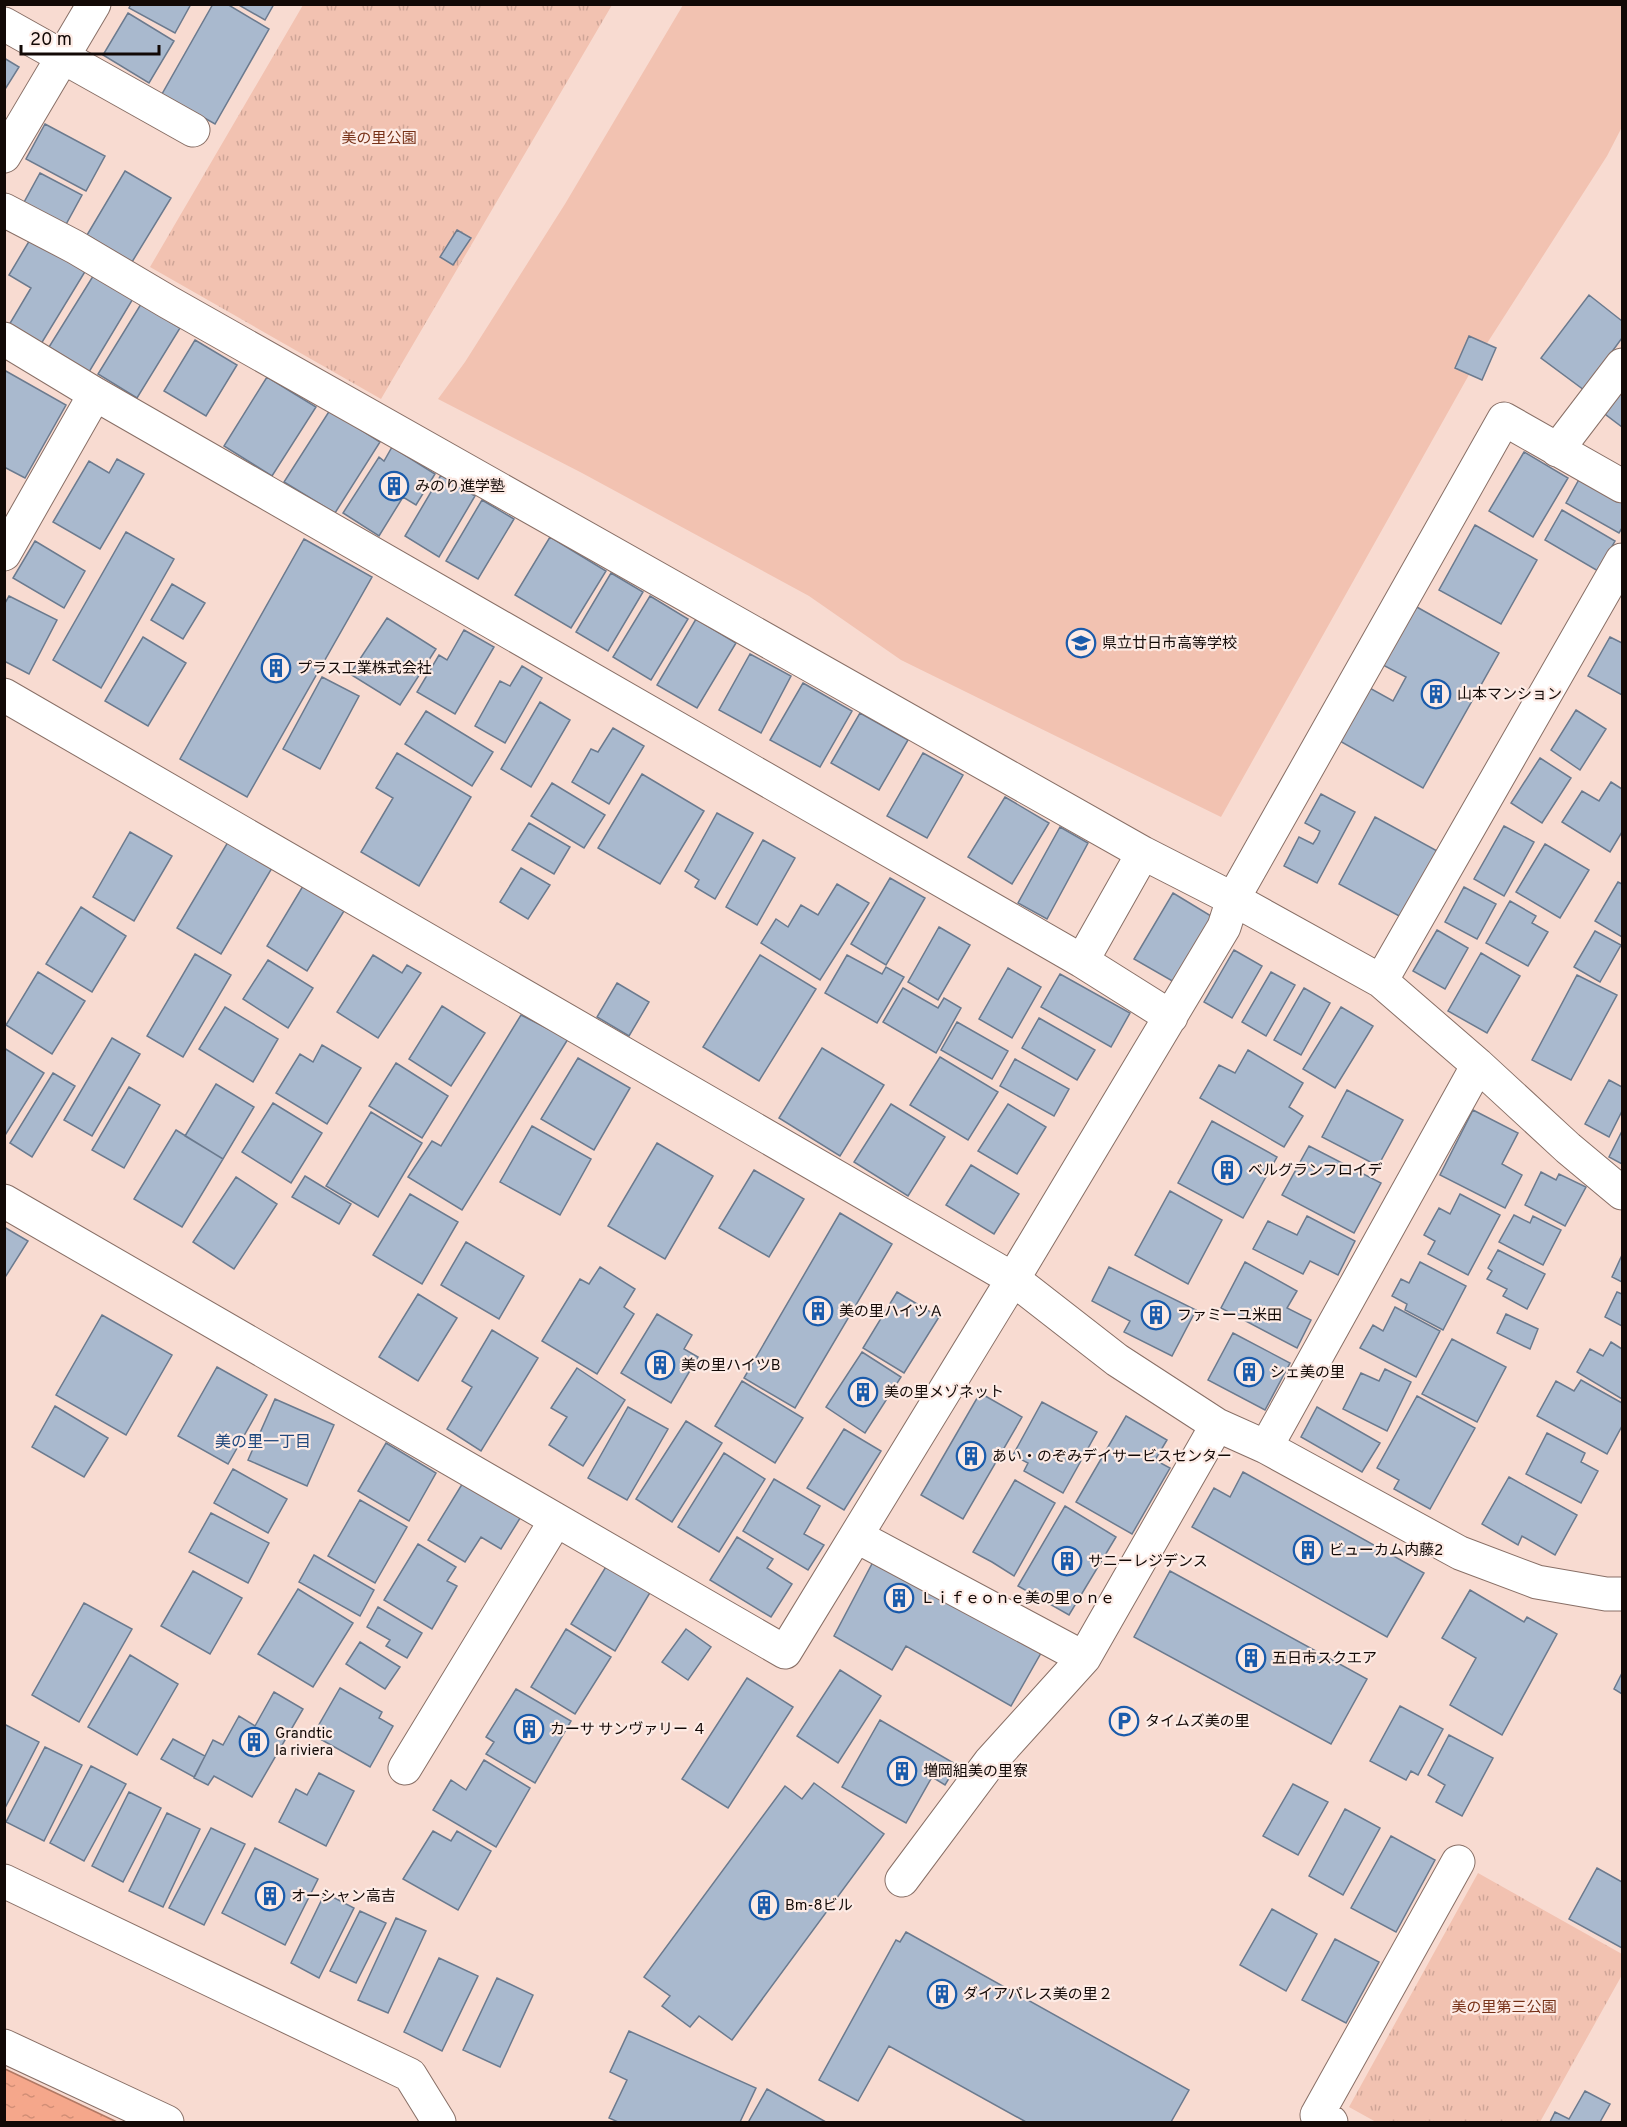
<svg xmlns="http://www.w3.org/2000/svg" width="1627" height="2127" font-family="Overpass,'Noto Sans JP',sans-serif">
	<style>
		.grass { fill: #f2c2b1 }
		.park { fill: url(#park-tufts) }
		.water { fill: url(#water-ripples); stroke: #b17863; stroke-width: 1.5 }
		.building { fill: #a9b9ce; stroke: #6b7a8e; stroke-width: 1.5 }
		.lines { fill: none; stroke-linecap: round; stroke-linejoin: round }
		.minor-casing { stroke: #886f66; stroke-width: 35 }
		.minor { stroke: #fff; stroke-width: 33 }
		.labels { text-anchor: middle; stroke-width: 4.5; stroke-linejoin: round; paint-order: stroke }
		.park-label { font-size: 15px; fill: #773117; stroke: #fdebe5 }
		.poi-label { font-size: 15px; fill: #120906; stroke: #fdebe5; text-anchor: start }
		.neighbourhood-label { font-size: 16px; fill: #21497e; stroke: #fdebe5 }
	</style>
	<defs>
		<pattern id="park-tufts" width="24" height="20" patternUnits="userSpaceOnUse" patternTransform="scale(1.5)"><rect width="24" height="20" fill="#f2c2b1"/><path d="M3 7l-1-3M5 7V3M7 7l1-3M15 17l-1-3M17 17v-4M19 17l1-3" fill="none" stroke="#cea597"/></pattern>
		<pattern id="water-ripples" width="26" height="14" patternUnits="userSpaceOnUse" patternTransform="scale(1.5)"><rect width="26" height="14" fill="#f5a78b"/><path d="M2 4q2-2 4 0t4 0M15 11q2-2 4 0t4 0" fill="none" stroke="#d18e76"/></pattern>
	</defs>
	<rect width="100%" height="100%" fill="#f8dbd1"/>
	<path class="grass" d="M683,5H1622V127L1607,156L1484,348L1221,817L901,660L809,596L582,473L438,399L465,362L565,204Z"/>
	<path class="park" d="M303,5H612L381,399L150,267Z
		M1478,1873L1622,1954V1975L1540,2122H1376L1349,2107Z"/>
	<path class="water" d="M5,2069L117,2122H5Z"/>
	<path class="building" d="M131,4H191L175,33L129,8Z
		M213,4H227L269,29L215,124L162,94Z
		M237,4H274L265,20Z
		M128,13L174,41L149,83L103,55Z
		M4,58L19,67L4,91Z
		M45,124L105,156L86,191L26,159Z
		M125,171L171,198L132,262L87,235Z
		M40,173L82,195L64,228L22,206Z
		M457,230L471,238L453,265L440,257Z
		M31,238L86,270L41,344L9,325L31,288L9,275Z
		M95,273L134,297L89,372L49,347Z
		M1589,295L1622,321V338L1584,390L1541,358Z
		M141,304L180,328L137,398L98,374Z
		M1469,336L1496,348L1482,380L1455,368Z
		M195,340L237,365L206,416L164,391Z
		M4,370L66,405L25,478L4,467Z
		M1622,375V427L1597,408Z
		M267,377L316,407L272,476L224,446Z
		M330,410L380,442L335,513L284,482Z
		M392,447L435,474L416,505L403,497L379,536L343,513L379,457L384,461Z
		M1524,452L1568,478L1533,537L1489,511Z
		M117,459L144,474L100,549L53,522L89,461L109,473Z
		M1582,474L1622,497V528L1619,533L1566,503Z
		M441,475L475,496L439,557L405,536Z
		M482,500L514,519L478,579L446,561Z
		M1562,510L1615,541L1598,571L1545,540Z
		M1475,525L1537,560L1501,624L1439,590Z
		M126,532L174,559L101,688L53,660Z
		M550,537L606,571L571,628L515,595Z
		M304,539L372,577L247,797L180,759Z
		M35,541L85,571L64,608L13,578Z
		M611,573L643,592L608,651L576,632Z
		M172,584L205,603L183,639L151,620Z
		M9,596L57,620L29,674L4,661V605Z
		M650,596L688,619L651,680L613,657Z
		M1415,606L1499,653L1423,788L1338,740L1368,687L1393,701L1406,677L1381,664Z
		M387,618L436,649L400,705L350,674Z
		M696,619L736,643L697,708L657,685Z
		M464,630L494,647L455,714L417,692L439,655L447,660Z
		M143,637L186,663L148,726L105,701Z
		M1610,637L1622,643V695L1588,676Z
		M750,654L791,676L761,733L719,710Z
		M522,666L542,678L505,743L475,726L500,681L510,686Z
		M322,677L359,696L320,769L283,749Z
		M803,683L852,711L820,767L770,740Z
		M540,702L570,720L531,787L501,769Z
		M1576,710L1606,729L1580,770L1551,750Z
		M426,711L493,752L472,786L405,744Z
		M860,713L908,740L879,790L831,763Z
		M613,728L644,746L609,804L572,782L591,749L598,752Z
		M397,753L471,797L419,886L361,852L393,798L376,788Z
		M923,753L963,775L927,838L887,816Z
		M1540,758L1571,778L1542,823L1511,803Z
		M642,774L704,811L660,884L598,848Z
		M1611,782L1622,789V832L1610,852L1562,822L1582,791L1599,801Z
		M552,783L605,815L584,848L531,816Z
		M1321,794L1355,812L1317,883L1284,866L1299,837L1313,844L1317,838L1320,831L1305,823Z
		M1005,797L1049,823L1012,884L968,857Z
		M717,813L753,833L715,899L695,887L699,880L685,871Z
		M1375,817L1439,852L1403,918L1339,884Z
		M529,823L570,847L554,874L512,850Z
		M1504,826L1534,842L1504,896L1474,879Z
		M1060,827L1088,843L1047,919L1018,903Z
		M130,832L172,856L134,921L93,897Z
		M763,840L795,858L757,925L726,907Z
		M228,842L272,868L221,954L177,928Z
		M1545,844L1589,870L1560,918L1516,892Z
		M521,868L550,885L528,919L500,902Z
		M890,878L925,898L886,965L851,944Z
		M1618,882L1622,884V937L1595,921Z
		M837,884L869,903L820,980L761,943L776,919L788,927L801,905L818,915Z
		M303,886L344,911L307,971L267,946Z
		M1464,887L1496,904L1477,939L1445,922Z
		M1173,893L1216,919L1181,986L1134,959Z
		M1510,901L1536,916L1532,923L1548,932L1528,966L1486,943Z
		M81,907L126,936L92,992L46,964Z
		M939,927L970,945L938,1000L908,982Z
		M1437,930L1468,948L1445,989L1413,971Z
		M1595,931L1621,945L1600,982L1574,967Z
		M1234,950L1262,966L1232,1018L1204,1002Z
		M1481,953L1520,976L1487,1033L1448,1011Z
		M195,954L231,975L183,1057L147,1036Z
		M373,955L402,973L407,965L421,973L378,1038L337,1012Z
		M760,955L816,989L759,1081L703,1047Z
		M847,955L882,974L886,967L904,977L877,1023L825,993Z
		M268,960L313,988L288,1028L243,999Z
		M1008,968L1041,987L1012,1038L979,1019Z
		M38,972L85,1001L52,1054L6,1025Z
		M1271,972L1295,985L1266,1036L1242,1022Z
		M1060,974L1130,1013L1111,1047L1041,1007Z
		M1577,975L1617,995L1571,1080L1532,1060Z
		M617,983L649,1002L629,1036L597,1017Z
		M903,988L938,1008L944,998L961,1008L936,1053L883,1022Z
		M1304,988L1330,1003L1301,1055L1274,1040Z
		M442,1006L485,1033L451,1086L409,1059Z
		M225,1007L278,1039L253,1082L199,1049Z
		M1341,1007L1373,1026L1335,1088L1303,1069Z
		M521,1015L568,1039L462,1210L408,1177L432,1141L441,1146Z
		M1039,1018L1095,1050L1077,1080L1022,1048Z
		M957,1022L1008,1051L992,1079L941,1050Z
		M112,1038L140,1054L92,1136L64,1120Z
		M322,1045L361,1068L327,1124L276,1093L300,1054L313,1062Z
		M4,1048L44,1073L4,1137Z
		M822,1048L884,1085L840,1156L779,1118Z
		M1248,1050L1303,1083L1289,1107L1303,1116L1284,1147L1200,1098L1219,1065L1235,1073Z
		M940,1057L998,1092L968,1140L910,1105Z
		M578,1058L630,1088L594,1150L541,1119Z
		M1015,1059L1069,1089L1054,1116L1000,1086Z
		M396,1063L448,1096L422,1138L369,1106Z
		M53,1073L75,1086L32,1157L10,1143Z
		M1609,1080L1622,1087V1111L1609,1137L1585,1124Z
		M216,1084L254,1107L223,1159L185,1136Z
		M129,1087L160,1105L124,1168L92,1150Z
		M1347,1090L1403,1120L1378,1166L1322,1137Z
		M273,1103L322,1133L291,1183L242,1152Z
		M891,1104L945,1137L908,1196L854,1162Z
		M1008,1104L1046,1127L1017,1174L978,1151Z
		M1473,1110L1518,1133L1502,1164L1522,1175L1505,1208L1440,1175Z
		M371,1112L422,1143L378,1217L326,1186Z
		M1212,1121L1277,1157L1243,1218L1178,1183Z
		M532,1126L591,1159L560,1215L500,1182Z
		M176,1130L223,1159L182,1227L134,1199Z
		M1622,1131V1164L1609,1157Z
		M657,1143L713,1176L665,1259L608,1226Z
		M1309,1146L1381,1183L1354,1233L1282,1195Z
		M971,1165L1019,1194L994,1234L946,1205Z
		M754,1170L804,1199L769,1257L719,1228Z
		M1541,1172L1556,1180L1559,1174L1586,1187L1565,1226L1525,1205Z
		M305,1176L351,1204L339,1224L292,1197Z
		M236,1177L277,1204L234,1269L193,1242Z
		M1170,1191L1222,1220L1188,1284L1135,1255Z
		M410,1194L458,1222L422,1284L373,1255Z
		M1460,1194L1500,1215L1468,1275L1428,1254L1435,1241L1424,1235L1439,1208L1450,1214Z
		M840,1213L892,1244L795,1408L744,1378Z
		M1514,1215L1530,1223L1533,1216L1561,1230L1543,1265L1499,1242Z
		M1307,1216L1355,1241L1338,1275L1310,1261L1303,1274L1253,1249L1268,1221L1297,1235Z
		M4,1227L28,1241L4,1279Z
		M466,1242L524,1276L499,1319L441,1285Z
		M1498,1250L1545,1274L1527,1309L1503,1296L1507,1289L1487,1279L1492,1271L1488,1268Z
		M1622,1255V1282L1612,1277Z
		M1245,1262L1297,1291L1287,1308L1311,1320L1297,1348L1221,1308Z
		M1420,1262L1466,1286L1443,1330L1405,1310L1407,1304L1392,1296L1401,1279L1409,1283Z
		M600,1267L635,1289L624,1307L634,1314L597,1374L542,1341L580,1279L589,1284Z
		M1109,1267L1196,1310L1172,1356L1124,1332L1130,1321L1092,1301Z
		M897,1292L939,1317L904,1373L863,1348Z
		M1617,1292L1622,1294V1326L1605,1317Z
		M418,1294L457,1318L418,1381L379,1357Z
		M1395,1307L1440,1331L1416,1377L1360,1348L1373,1325L1383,1331Z
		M657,1314L692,1335L684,1349L698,1357L671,1403L621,1373Z
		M1506,1314L1538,1329L1530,1349L1497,1333Z
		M102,1315L172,1355L126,1435L56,1395Z
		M492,1330L538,1358L481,1451L447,1429L472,1387L462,1381Z
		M1233,1333L1290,1363L1265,1410L1208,1380Z
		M1452,1339L1506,1367L1477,1422L1422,1394Z
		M1611,1342L1622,1349V1399L1577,1372L1590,1349L1603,1356Z
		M862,1352L901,1377L865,1433L826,1407Z
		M217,1367L267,1395L228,1464L178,1436Z
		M577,1368L625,1400L583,1466L549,1445L567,1417L551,1408Z
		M1385,1369L1411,1382L1387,1431L1343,1409L1361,1373L1379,1381Z
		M1581,1380L1622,1403V1426L1607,1454L1537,1416L1556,1381L1574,1391Z
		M742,1381L803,1418L775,1463L715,1426Z
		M980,1393L1022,1417L963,1519L921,1495Z
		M1417,1396L1475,1428L1430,1509L1394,1489L1399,1480L1377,1468Z
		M275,1399L334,1425L307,1486L248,1460Z
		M1042,1402L1097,1432L1063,1493L1024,1471L1028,1463L1013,1455Z
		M55,1406L108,1438L84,1477L32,1447Z
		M628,1407L668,1429L627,1500L588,1478Z
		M1317,1407L1380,1443L1362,1472L1301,1437Z
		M1126,1416L1167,1440L1155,1460L1170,1468L1132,1534L1076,1502Z
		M686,1421L722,1443L672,1522L636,1499Z
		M844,1429L881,1451L844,1510L807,1488Z
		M1547,1433L1585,1453L1581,1462L1598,1471L1581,1503L1526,1474Z
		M386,1443L436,1473L409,1521L358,1491Z
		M724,1453L765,1479L719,1552L678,1527Z
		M233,1469L287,1499L268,1533L214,1503Z
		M1243,1472L1424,1573L1387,1637L1192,1527L1214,1488L1230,1497Z
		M1509,1477L1577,1515L1555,1555L1522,1536L1518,1545L1482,1524Z
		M774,1479L820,1506L804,1534L824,1545L808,1570L743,1531Z
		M1015,1480L1055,1503L1014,1576L992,1562L973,1552Z
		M464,1481L522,1515L501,1549L481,1537L465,1562L428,1540Z
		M360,1500L407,1527L375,1583L328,1556Z
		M1065,1506L1116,1537L1069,1615L1018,1586Z
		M211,1513L269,1543L248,1583L189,1552Z
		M737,1537L773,1559L767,1568L792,1584L771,1617L710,1580Z
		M418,1544L456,1567L447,1581L457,1586L432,1629L384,1600Z
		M314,1555L374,1590L360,1616L299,1582Z
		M874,1560L1041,1653L1011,1706L906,1646L892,1670L834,1636Z
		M607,1565L651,1591L615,1651L571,1624Z
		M193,1571L242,1598L210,1654L161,1626Z
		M1170,1571L1367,1679L1331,1744L1134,1637Z
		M298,1589L353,1623L313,1687L258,1654Z
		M1470,1590L1524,1622L1527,1617L1557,1634L1502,1735L1450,1705L1476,1658L1442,1638Z
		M84,1603L132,1629L79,1722L32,1695Z
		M378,1607L422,1633L407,1658L386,1646L390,1640L367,1627Z
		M566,1629L611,1657L575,1714L531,1687Z
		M686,1629L711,1647L688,1680L662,1662Z
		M360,1642L400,1667L385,1689L346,1664Z
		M130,1655L178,1684L137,1755L88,1727Z
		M840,1670L881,1696L838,1763L797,1736Z
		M1622,1673V1694L1614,1689Z
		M747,1678L793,1707L728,1808L682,1779Z
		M340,1688L382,1712L379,1718L393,1726L370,1767L313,1735Z
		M516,1689L571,1721L535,1783L486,1754L494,1742L486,1737Z
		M274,1692L303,1709L252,1797L214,1776L208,1785L194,1778L213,1740L223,1745L239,1716L255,1726Z
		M1400,1706L1443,1729L1418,1775L1411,1771L1406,1780L1370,1761Z
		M880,1720L957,1765L945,1785L932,1777L906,1823L842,1787Z
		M4,1724L39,1742L4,1810Z
		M1449,1735L1493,1758L1462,1816L1436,1802L1445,1785L1428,1775Z
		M173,1739L205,1756L194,1777L161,1759Z
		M45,1747L82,1765L44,1841L6,1822Z
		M484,1760L530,1788L496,1847L433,1810L451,1780L466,1790Z
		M91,1766L126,1784L84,1861L50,1843Z
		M319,1773L354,1791L326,1846L279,1822L296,1789L307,1795Z
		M814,1783L884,1834L732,2040L699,2016L690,2027L662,2006L670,1996L644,1977L785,1786L802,1799Z
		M1293,1784L1328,1802L1298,1855L1263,1836Z
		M129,1792L161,1808L123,1882L92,1866Z
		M1345,1809L1380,1828L1343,1895L1309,1876Z
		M167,1813L200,1829L163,1907L129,1891Z
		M211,1828L245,1844L204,1925L169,1908Z
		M433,1831L451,1841L457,1831L491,1851L458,1910L403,1879Z
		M1391,1836L1435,1860L1396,1932L1351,1908Z
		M255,1848L318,1879L285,1945L222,1913Z
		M1597,1868L1622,1882V1948L1569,1919Z
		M325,1893L354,1908L319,1978L291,1963Z
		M1272,1909L1317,1934L1286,1991L1240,1965Z
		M360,1911L386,1923L356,1983L330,1971Z
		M396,1918L426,1931L388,2013L358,2000Z
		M906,1932L1189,2090L1171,2122H1026L889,2046L858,2101L819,2080L896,1940L900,1942Z
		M1335,1939L1379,1962L1346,2023L1302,2000Z
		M439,1958L478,1976L442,2051L404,2032Z
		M497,1978L533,1995L500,2067L463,2050Z
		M629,2031L756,2088L740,2122H618L609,2118L627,2080L610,2072Z
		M767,2089L826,2122H751L749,2121Z
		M1585,2091L1610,2104L1600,2122H1550L1555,2112L1569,2119Z"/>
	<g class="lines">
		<g class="minor-casing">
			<path id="minor" d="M4,24L193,130
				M4,156L94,4
				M4,210L75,247L168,302L1143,853L1233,899L1381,981L1478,1065L1568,1148L1622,1193
				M4,339L95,394L1082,961L1171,1017
				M1557,450L1622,365
				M4,554L95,394
				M4,695L1013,1279L1117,1360L1217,1425L1266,1447L1460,1553L1537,1582L1606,1594H1622
				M1082,961L1143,853
				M1381,981L1622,560
				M4,1201L785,1652L1013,1279L1224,927L1233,899L1504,419L1622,486
				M1266,1447L1478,1065
				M856,1536L1084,1658
				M405,1768L556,1520
				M902,1880L990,1762L1084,1658L1217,1425
				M4,1881L410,2075L439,2122
				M4,2046L167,2122
				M1331,2122L1317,2115L1458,1862"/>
		</g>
		<use href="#minor" class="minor"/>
	</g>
	<defs>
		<g id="building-ring" transform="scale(1.5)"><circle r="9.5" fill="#fdebe5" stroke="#1a5bab" stroke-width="1.5"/><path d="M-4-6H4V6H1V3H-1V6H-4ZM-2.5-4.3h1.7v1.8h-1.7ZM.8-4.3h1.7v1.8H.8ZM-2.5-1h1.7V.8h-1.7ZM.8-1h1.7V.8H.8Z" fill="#1a5bab"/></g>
		<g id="school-ring" transform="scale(1.5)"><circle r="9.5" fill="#fdebe5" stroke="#1a5bab" stroke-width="1.5"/><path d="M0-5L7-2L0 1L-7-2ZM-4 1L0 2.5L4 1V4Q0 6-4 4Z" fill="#1a5bab"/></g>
		<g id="parking-ring" transform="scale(1.5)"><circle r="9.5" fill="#fdebe5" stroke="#1a5bab" stroke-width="1.5"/><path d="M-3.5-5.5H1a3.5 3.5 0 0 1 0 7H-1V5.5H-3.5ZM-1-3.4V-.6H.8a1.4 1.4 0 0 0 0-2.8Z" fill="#1a5bab"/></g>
	</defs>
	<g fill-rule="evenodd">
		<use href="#building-ring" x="394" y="486"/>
		<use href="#school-ring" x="1081" y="643"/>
		<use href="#building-ring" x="276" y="668"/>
		<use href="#building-ring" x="1436" y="694"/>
		<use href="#building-ring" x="1227" y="1170"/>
		<use href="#building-ring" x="818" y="1311"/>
		<use href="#building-ring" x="1156" y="1315"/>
		<use href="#building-ring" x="660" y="1365"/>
		<use href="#building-ring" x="1249" y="1372"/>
		<use href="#building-ring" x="863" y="1392"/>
		<use href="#building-ring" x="971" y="1456"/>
		<use href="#building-ring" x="1308" y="1550"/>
		<use href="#building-ring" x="1067" y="1561"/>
		<use href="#building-ring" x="899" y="1598"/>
		<use href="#building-ring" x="1251" y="1658"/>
		<use href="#parking-ring" x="1124" y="1721"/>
		<use href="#building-ring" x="529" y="1729"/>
		<use href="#building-ring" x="254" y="1742"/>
		<use href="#building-ring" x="902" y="1771"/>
		<use href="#building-ring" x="270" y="1896"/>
		<use href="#building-ring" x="764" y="1905"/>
		<use href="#building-ring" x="942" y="1994"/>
	</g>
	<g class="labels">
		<g class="park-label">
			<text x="379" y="143">美の里公園</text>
			<text x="1504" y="2012">美の里第三公園</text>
		</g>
		<g class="poi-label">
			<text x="415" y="491">みのり進学塾</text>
			<text x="1102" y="648">県立廿日市高等学校</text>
			<text x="297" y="673">プラス工業株式会社</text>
			<text x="1457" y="699">山本マンション</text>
			<text x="1248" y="1175">ベルグランフロイデ</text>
			<text x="839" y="1316">美の里ハイツＡ</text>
			<text x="1177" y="1320">ファミーユ米田</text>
			<text x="681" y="1370">美の里ハイツB</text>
			<text x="1270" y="1377">シェ美の里</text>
			<text x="884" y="1397">美の里メゾネット</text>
			<text x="992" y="1461">あい・のぞみデイサービスセンター</text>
			<text x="1329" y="1555">ビューカム内藤2</text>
			<text x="1088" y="1566">サニーレジデンス</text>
			<text x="920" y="1603">Ｌｉｆｅｏｎｅ美の里ｏｎｅ</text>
			<text x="1272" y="1663">五日市スクエア</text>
			<text x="1145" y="1726">タイムズ美の里</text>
			<text x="550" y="1734">カーサ サンヴァリー ４</text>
			<text x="275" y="1738">Grandtic<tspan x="275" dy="17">la riviera</tspan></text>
			<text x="923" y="1776">増岡組美の里寮</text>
			<text x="291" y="1901">オーシャン高吉</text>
			<text x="785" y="1910">Bm-8ビル</text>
			<text x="963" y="1999">ダイアパレス美の里２</text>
		</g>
		<g class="neighbourhood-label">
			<text x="263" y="1447">美の里一丁目</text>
		</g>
	</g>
	<rect width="1627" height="2127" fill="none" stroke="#120906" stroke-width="12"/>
	<path d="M21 45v9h138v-9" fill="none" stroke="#120906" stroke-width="3"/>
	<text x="30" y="45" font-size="18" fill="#120906" stroke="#fdebe5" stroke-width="4.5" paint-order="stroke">20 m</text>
</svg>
